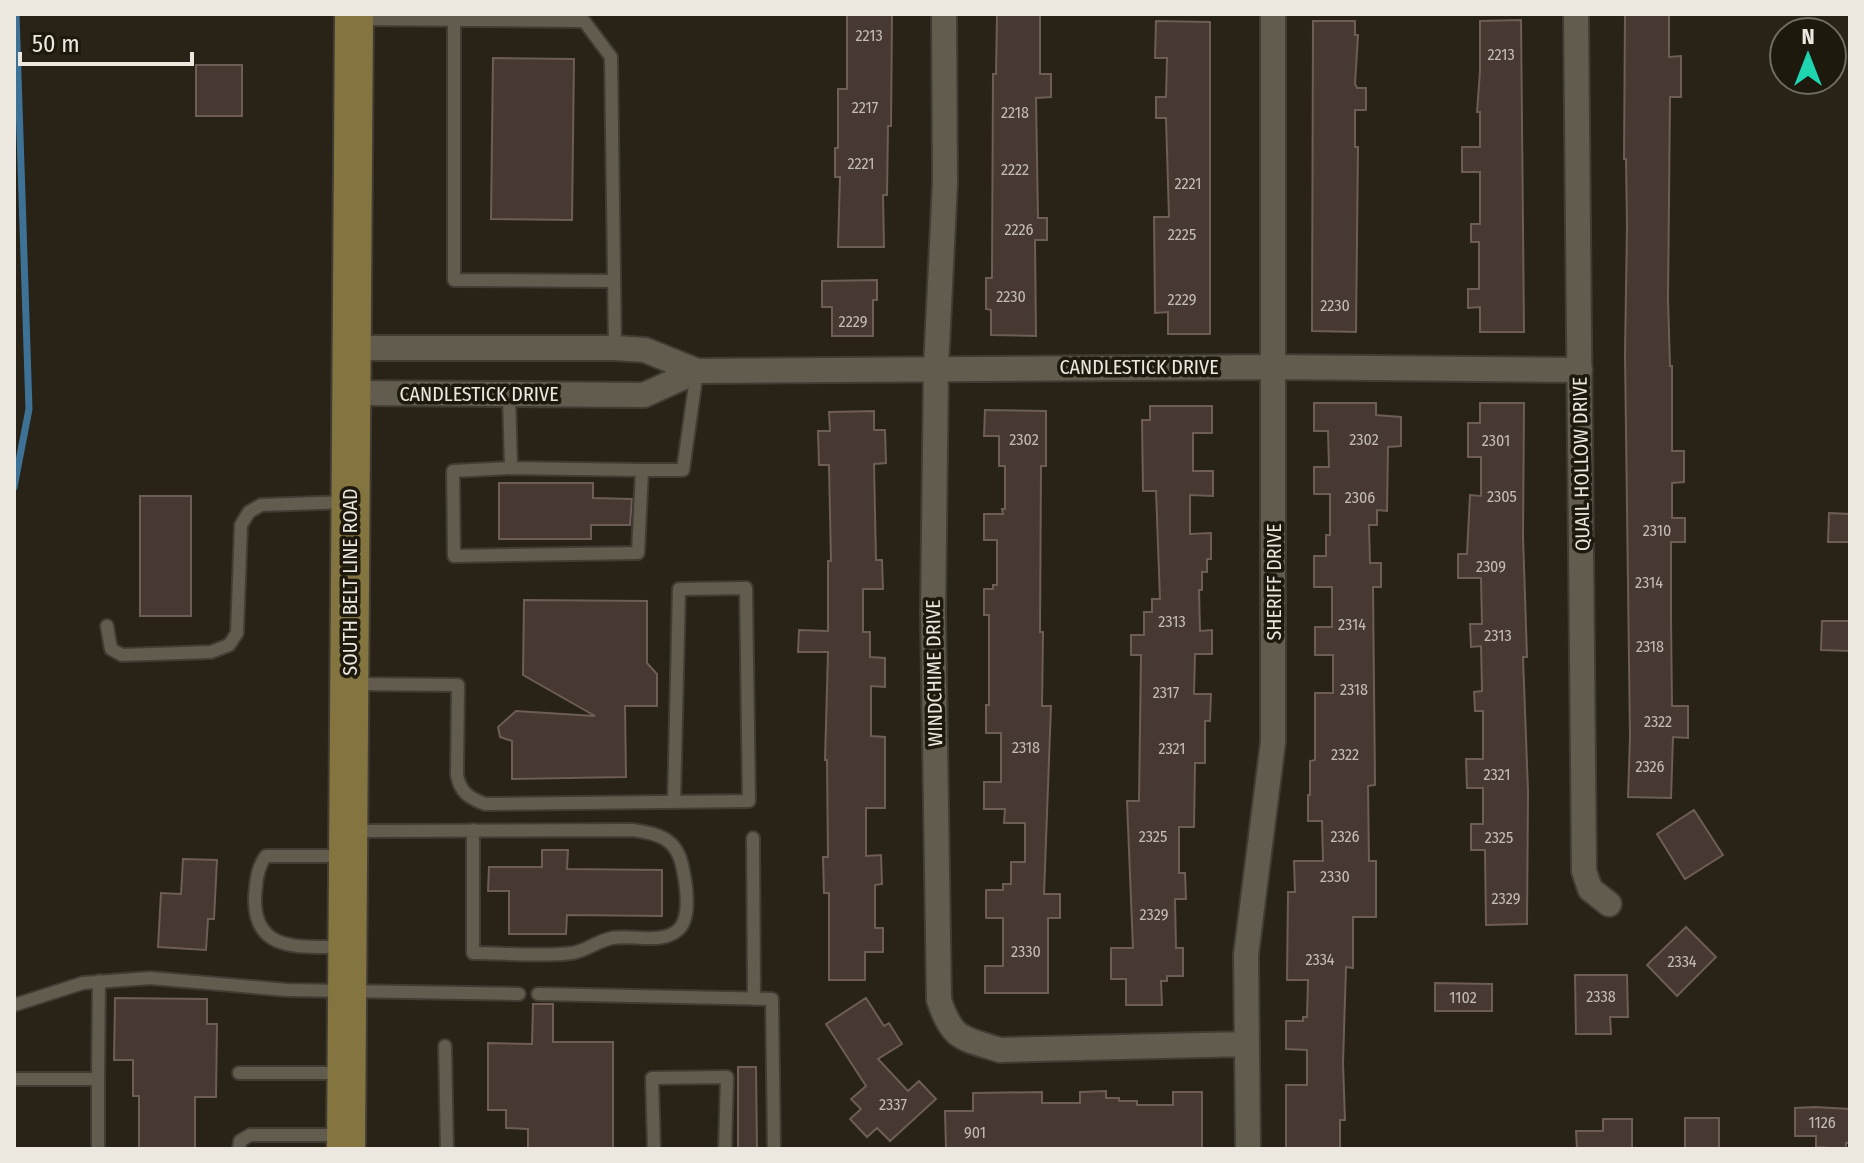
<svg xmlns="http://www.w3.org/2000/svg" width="1864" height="1163" font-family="'Fira Sans Condensed',sans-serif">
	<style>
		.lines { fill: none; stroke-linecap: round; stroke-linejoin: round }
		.stream { stroke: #3e7196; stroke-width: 7 }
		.building { fill: #473932; stroke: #6d5d55; stroke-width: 2 }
		.service-casing { stroke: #413c33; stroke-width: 16 }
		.minor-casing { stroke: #413c33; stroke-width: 28 }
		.primary-casing { stroke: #413c33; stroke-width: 42 }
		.service { stroke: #625c4e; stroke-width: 12 }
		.minor { stroke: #625c4e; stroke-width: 24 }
		.primary { stroke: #847540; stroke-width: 38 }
		.labels { text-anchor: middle; stroke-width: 7; stroke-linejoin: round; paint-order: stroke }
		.number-label { font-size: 16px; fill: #c3bcb4 }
		.street-label { font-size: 20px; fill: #ece8e0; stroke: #1e190d }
	</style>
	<rect width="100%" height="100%" fill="#282316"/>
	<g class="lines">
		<path class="stream" d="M14,487L29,409L16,14"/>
	</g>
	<path class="building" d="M847,14H892L891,126H888L887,195H883L884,247H838L840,177H835V148H838V89H847Z
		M997,14H1040V74H1051V97L1036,98L1038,218H1047V240H1035L1036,336L991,335V310L986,309V278H992L993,74H996Z
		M1625,14H1669V57L1681,56V97H1670L1668,299L1670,366H1672V451H1684V482L1672,483V518H1685V542H1671V619L1672,706H1688V738L1673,737L1671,798L1628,797L1630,737L1625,354L1627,226L1626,159H1624Z
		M1521,20L1524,332H1480V307L1468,308V289H1479V242H1471V224H1480V172H1462V147H1480V112H1477L1480,71V21Z
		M1156,21L1210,22V334H1168V312L1155,313L1154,217H1169L1166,118H1156V97H1166L1167,58H1155Z
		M1313,21H1355V35H1358L1355,84L1357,88H1366V110H1355V147H1358L1356,332L1312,331Z
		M493,58L574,59L572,220L491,219Z
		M196,65H242V116H196Z
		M877,280V300H873V336H832V307H822V281Z
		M1314,403H1376V415L1401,417V446L1388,447L1387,511L1377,510V525H1369L1370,563H1381V587H1373L1375,785L1368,786L1369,861H1376V917H1353V968L1346,967L1343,1063L1345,1120H1340V1149H1286V1085H1307V1050L1286,1049V1021H1303V1017H1307L1308,980H1287L1288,892H1295L1294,861H1323L1322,821H1308V795H1310V761L1315,760V693H1333V655H1315V627H1332V587H1314V556H1326V535H1330V494H1314V467H1329L1328,431H1314Z
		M1480,403H1524L1523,536L1527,657H1523L1528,791L1527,924L1486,925L1485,850H1471V824H1483V788H1467L1466,759H1483V711H1475L1474,692L1482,691L1481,646L1471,647L1470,624H1482L1481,578H1458V554H1467L1470,495L1481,496V457H1468V423H1480Z
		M1150,406H1212V433H1193V471H1213V496L1190,495V534L1211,533V559H1207V572H1202V590H1199L1200,631L1212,630V654H1195L1194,694H1211L1210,721H1205V763H1195L1194,827H1179V873H1185L1186,899H1175L1176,948H1183V976H1167V981H1161L1162,1005H1126V979H1111V948H1133L1127,801H1139L1141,655H1131V635H1144V612H1152V599H1160L1156,491H1143L1142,420H1150Z
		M985,410L1046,411V466H1041L1040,632H1043L1042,706H1051L1044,894H1060V918H1048V993H985V966H1003V918H986V890H1003V884H1011V862H1025V823H1004L1005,809H984V782H1001V733H986V705H989V615H984V589H993V585H997V540H984V514H1003L1002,509H1005V466H999V436H984Z
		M874,411V430H885L886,463L874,464L876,560H882L883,589H863V632H870V657L885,658V687L871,686V736L885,737V808H866V856L881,855L882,884L875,885V928H883V952H865V980H829V893H824L823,857H828L827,760H825L828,652H798L799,630L828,631V561H831L829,465H819L818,431H830L829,412Z
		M499,483H593V498L632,499L630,525H591V539H499Z
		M140,496H191V616H140Z
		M1829,513L1850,514V542H1828Z
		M524,600L647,601V663L657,674V706H625L626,777L512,779V741L500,737L498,727L516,711L595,716L523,675Z
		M1822,621H1850V651L1821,650Z
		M1694,810L1723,855L1685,879L1657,834Z
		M542,850H568L567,869L662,870V916L567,915L566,934H509V891H488L489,867H542Z
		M183,859L217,860L214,919H208L206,950L158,947L161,893L181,894Z
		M1686,927L1716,957L1677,996L1647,965Z
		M1575,975H1627L1628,1017H1610L1611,1034H1576Z
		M1435,983L1492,984V1011H1435Z
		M115,998L207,999V1024H217L216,1097H195V1149H139V1096H133V1060H114Z
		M866,998L884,1026L889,1023L902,1044L878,1059L908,1091L919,1081L936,1099L890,1141L877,1128L867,1137L850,1119L861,1109L851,1099L866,1086L826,1024Z
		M533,1004H553V1042H613V1149H528V1129L506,1128V1110H488V1043L532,1044Z
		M738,1067H756L757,1149H738Z
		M1106,1091V1098H1119V1101H1137V1105H1173V1092H1202V1149H946L945,1111H973V1093L1042,1092V1103H1080V1092Z
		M1815,1107L1850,1109V1143H1846V1149L1816,1147V1136H1795V1108Z
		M1685,1118H1719V1149H1685Z
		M1603,1119H1632V1149H1577L1576,1131H1603Z"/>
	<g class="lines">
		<g class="service-casing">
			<path id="service" d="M357,19L584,21L611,57L615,348
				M454,20V280L614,281
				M509,393L511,468L453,471L454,556L638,553L642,470H683L697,371
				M511,468L642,470
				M107,626L111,649L122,655L211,652L229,645L237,633L241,525L249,512L261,505L348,502
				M353,684L458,685L457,775C460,792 469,798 485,804L749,801L746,588L679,589L674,802
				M352,831L632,830C657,833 676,838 682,865C686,882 692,918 678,930C661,945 632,934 612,938C597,941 586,951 572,953C540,957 505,953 473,953V830
				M753,838L754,999
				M342,947C302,946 253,954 255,897C256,883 257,867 266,856H345
				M538,994L772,999L774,1149
				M14,1005L83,983L150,978L287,990L519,994
				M445,1046L447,1149
				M239,1073H344
				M14,1079H98V1149
				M98,1079L99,981
				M239,1149L240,1141L250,1135H343
				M654,1149L652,1078L727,1077L725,1149"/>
		</g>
		<g class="minor-casing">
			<path id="minor" d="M944,14L945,183L936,367L933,614L939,1000C952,1040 962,1038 1000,1050L1246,1044
				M1576,14L1584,871L1590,889L1609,904
				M352,348H615L645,350L697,371L1273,367L1580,370
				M352,393L644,395L697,371
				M1248,1149L1246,955L1273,742V14"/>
		</g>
		<g class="primary-casing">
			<path id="primary" d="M346,1149L354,14"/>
		</g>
		<use href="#service" class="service"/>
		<use href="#minor" class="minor"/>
		<use href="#primary" class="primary"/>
	</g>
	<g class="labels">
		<g class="number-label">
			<text x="869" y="41">2213</text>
			<text x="1501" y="60">2213</text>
			<text x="865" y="113">2217</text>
			<text x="1015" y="118">2218</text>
			<text x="861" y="169">2221</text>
			<text x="1015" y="175">2222</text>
			<text x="1188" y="189">2221</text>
			<text x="1019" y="235">2226</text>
			<text x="1182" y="240">2225</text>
			<text x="1011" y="302">2230</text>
			<text x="1182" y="305">2229</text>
			<text x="1335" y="311">2230</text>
			<text x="853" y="327">2229</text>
			<text x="1024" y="445">2302</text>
			<text x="1364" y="445">2302</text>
			<text x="1496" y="446">2301</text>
			<text x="1502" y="502">2305</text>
			<text x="1360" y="503">2306</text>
			<text x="1657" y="536">2310</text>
			<text x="1491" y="572">2309</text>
			<text x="1649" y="588">2314</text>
			<text x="1172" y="627">2313</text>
			<text x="1352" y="630">2314</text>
			<text x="1498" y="641">2313</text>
			<text x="1650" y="652">2318</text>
			<text x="1354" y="695">2318</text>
			<text x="1166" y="698">2317</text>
			<text x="1658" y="727">2322</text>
			<text x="1026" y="753">2318</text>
			<text x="1172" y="754">2321</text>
			<text x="1345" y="760">2322</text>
			<text x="1650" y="772">2326</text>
			<text x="1497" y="780">2321</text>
			<text x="1153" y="842">2325</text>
			<text x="1345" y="842">2326</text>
			<text x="1499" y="843">2325</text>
			<text x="1335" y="882">2330</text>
			<text x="1506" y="904">2329</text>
			<text x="1154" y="920">2329</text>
			<text x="1026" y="957">2330</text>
			<text x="1320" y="965">2334</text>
			<text x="1682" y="967">2334</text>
			<text x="1601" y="1002">2338</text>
			<text x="1463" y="1003">1102</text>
			<text x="893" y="1110">2337</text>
			<text x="1822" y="1128">1126</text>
			<text x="975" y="1138">901</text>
		</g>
		<g class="street-label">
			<text x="1139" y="374">CANDLESTICK DRIVE</text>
			<text x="479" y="401">CANDLESTICK DRIVE</text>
			<text transform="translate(1581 464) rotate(-91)" y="7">QUAIL HOLLOW DRIVE</text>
			<text transform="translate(350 582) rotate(-90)" y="7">SOUTH BELT LINE ROAD</text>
			<text transform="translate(1274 582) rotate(-90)" y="7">SHERIFF DRIVE</text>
			<text transform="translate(934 673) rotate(-91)" y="7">WINDCHIME DRIVE</text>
		</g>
	</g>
	<rect width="1864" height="1163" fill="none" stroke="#ece8e0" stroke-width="32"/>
	<g transform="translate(1808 56)"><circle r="38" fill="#1e190d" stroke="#706c61" stroke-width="2"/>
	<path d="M0-6L14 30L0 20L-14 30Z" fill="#1ed5b0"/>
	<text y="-12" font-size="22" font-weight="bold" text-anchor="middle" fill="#ece8e0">N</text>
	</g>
	<path d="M20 52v12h172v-12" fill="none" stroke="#ece8e0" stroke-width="4"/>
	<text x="32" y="52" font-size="24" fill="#ece8e0" stroke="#1e190d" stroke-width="6" paint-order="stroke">50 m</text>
</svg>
